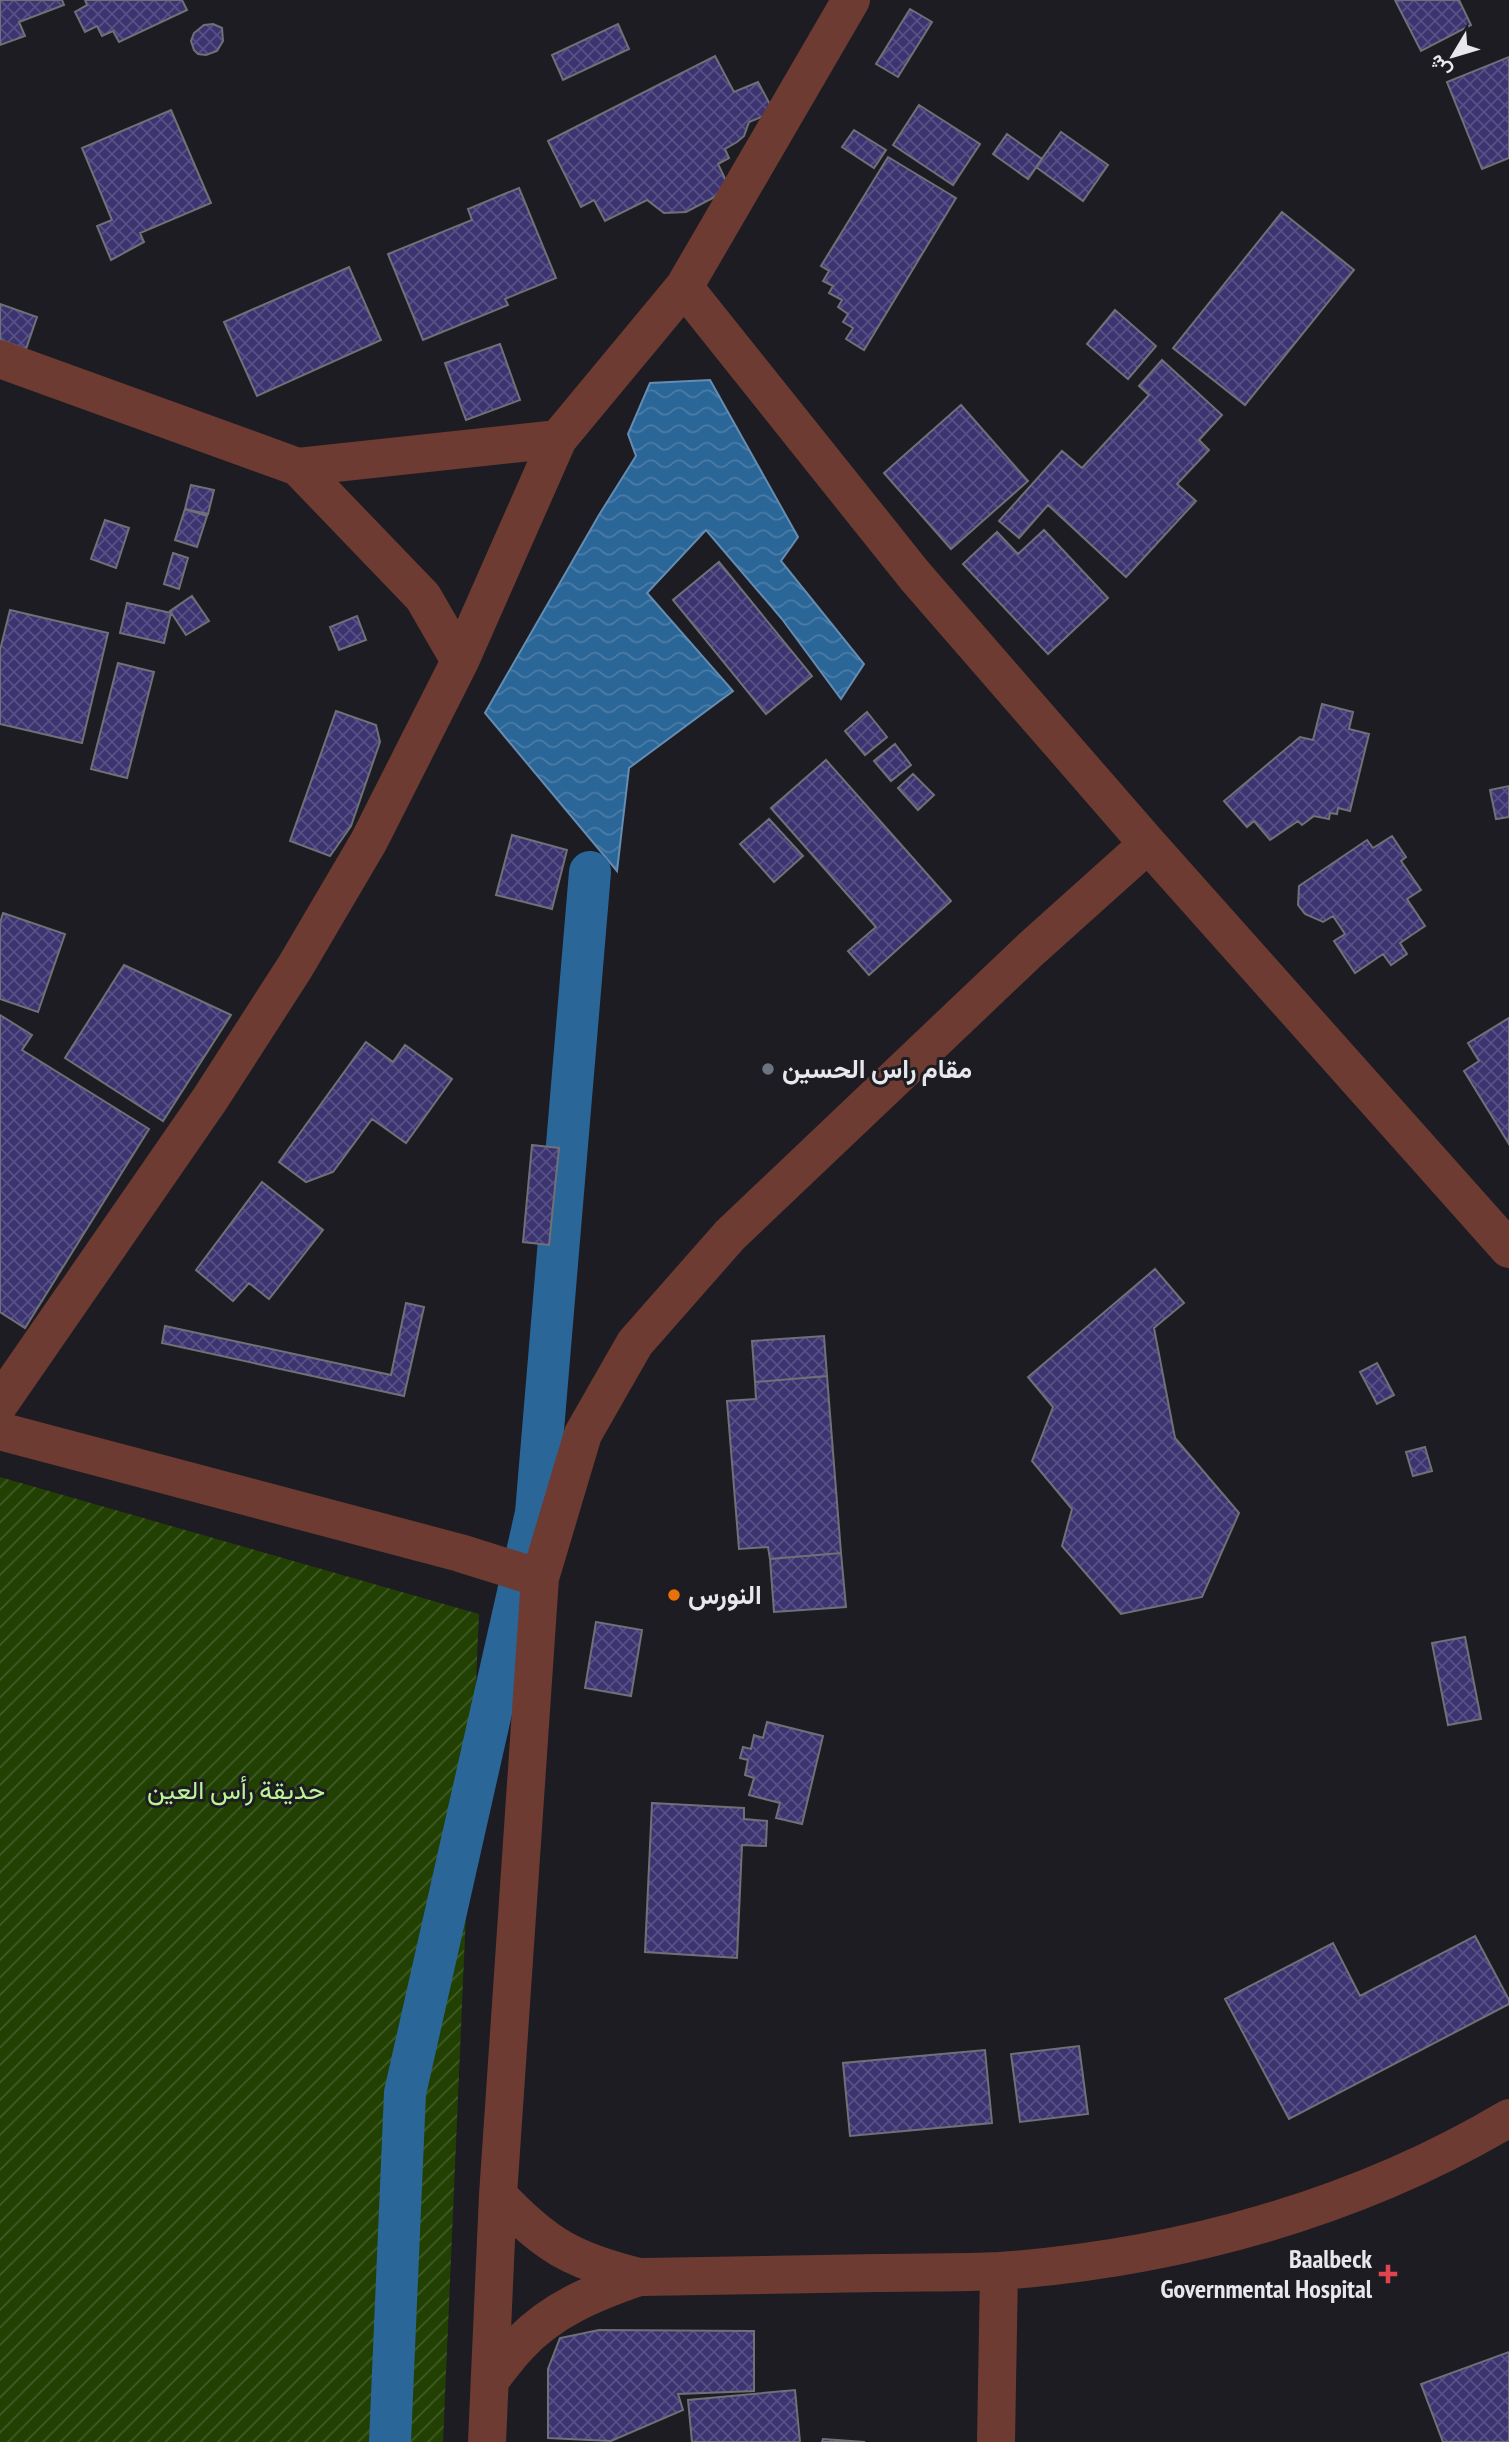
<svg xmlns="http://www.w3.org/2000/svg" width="1509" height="2442" font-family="'PT Sans Narrow',Vazirmatn,sans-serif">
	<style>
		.garden { fill: url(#garden-furrows) }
		.water { fill: url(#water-waves); stroke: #648db1; stroke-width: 2 }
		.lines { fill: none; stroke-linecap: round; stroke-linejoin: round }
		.canal { stroke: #2b6698; stroke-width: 42 }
		.building { fill: url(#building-cross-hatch); stroke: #707077; stroke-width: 2 }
		.minor { stroke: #6d3b32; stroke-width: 38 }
		.worship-dot { fill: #6b7280; stroke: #1c1c22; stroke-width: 2.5 }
		.food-dot { fill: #e8710a; stroke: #1c1c22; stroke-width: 2.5 }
		.health-dot { fill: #e0444e; stroke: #1c1c22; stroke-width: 2.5 }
		.labels { text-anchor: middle; stroke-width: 6; stroke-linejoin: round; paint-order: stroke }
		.poi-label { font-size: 26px; font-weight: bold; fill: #e8e8ec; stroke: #1c1c22; text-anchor: start }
		.park-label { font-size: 26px; fill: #bcf298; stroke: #1c1c22 }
	</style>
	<defs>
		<pattern id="garden-furrows" width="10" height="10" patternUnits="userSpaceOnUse" patternTransform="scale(1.75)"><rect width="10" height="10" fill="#214002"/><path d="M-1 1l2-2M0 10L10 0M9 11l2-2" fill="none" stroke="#415c27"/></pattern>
		<pattern id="water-waves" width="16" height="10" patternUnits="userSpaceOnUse" patternTransform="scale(1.75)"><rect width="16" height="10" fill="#2b6698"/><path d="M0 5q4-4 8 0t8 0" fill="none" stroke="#4a7ca7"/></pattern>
		<pattern id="building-cross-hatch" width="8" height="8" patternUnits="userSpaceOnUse" patternTransform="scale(1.75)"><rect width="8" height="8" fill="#3b3470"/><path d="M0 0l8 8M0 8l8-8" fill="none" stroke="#575185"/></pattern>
	</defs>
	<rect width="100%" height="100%" fill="#1c1c22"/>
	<path class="garden" d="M0,1477L479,1614L443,2442H0Z"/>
	<path class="water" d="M710,380L798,537L781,561L864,664L841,699L782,619L706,530L647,593L733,691L629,768L617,871L485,713L599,515L636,456L628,434L650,383Z"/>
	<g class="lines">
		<path class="canal" d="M390,2442L405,2093L536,1513L590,872"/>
	</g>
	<path class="building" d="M0,0H62L64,5L19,22L25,36L0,45Z
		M85,0H182L187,10L119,42L113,31L102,36L97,26L85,32L75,12L87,5Z
		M1395,0H1459L1471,25L1421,51Z
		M910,9L932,22L898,77L876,64Z
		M213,24L222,28L223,41L217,51L206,55L198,54L194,50L191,41L194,33L204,25Z
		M618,24L629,49L563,80L552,55Z
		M715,56L734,92L758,82L774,112L749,122L744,136L737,142L725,149L729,158L718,164L730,189L686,212L664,213L647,200L605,221L594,200L581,207L548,141Z
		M1509,57V158L1482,169L1447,82Z
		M919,105L980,144L953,185L893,145Z
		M171,110L211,203L140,233L144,242L111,260L97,226L112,220L82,148Z
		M854,130L886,150L874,168L842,147Z
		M1061,132L1108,165L1083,201L1036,167Z
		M1007,134L1042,159L1028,179L993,154Z
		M888,157L956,198L864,350L846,339L853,328L843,322L848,314L838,307L842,300L829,293L833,286L823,281L829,271L821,266Z
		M519,188L556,278L505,299L508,305L423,340L388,254L472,220L468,209Z
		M1282,212L1354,270L1245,405L1173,348Z
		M349,267L381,340L257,396L224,322Z
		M0,304L37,317L26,349L0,340Z
		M1115,310L1156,346L1128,379L1087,344Z
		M500,344L520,400L466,420L445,363Z
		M1162,360L1222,415L1199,440L1209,450L1177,484L1196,501L1126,577L1048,505L1019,538L999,521L1062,451L1082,468L1149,395L1139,386Z
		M961,405L1028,481L951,549L884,473Z
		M191,485L214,490L208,514L185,509Z
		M185,509L207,516L197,547L175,540Z
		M105,520L129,528L116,568L91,559Z
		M1044,530L1108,598L1048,654L963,564L997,532L1018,554Z
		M173,553L188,558L179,589L164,584Z
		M719,562L812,676L766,714L673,600Z
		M192,596L209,621L186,635L170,611Z
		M127,603L171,613L164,643L120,633Z
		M10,610L108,633L82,743L0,724V650Z
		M357,616L366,640L339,650L330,627Z
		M118,663L154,672L127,778L91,769Z
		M1322,704L1353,712L1349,729L1369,734L1350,811L1338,808L1337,814L1330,813L1329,819L1314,816L1302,825L1298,821L1270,840L1254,821L1247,827L1224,801L1300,737L1313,740Z
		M336,711L376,725L380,742L351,826L330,856L290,841Z
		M867,712L887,737L865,755L845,731Z
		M895,744L911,765L891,781L874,761Z
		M826,760L951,901L869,975L848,951L876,927L771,808Z
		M913,774L934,795L918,810L898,788Z
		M1509,786V817L1496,819L1490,790Z
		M769,819L803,856L774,882L740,844Z
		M512,835L567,850L552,909L496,895Z
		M1392,836L1406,857L1401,861L1421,890L1407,899L1425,926L1400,943L1407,954L1391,965L1383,954L1355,973L1334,941L1345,934L1333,916L1323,922L1305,914L1298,905L1299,886L1367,840L1373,848Z
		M3,913L65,934L38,1012L0,999V923Z
		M124,965L231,1015L163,1121L65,1058Z
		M0,1015L32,1035L22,1050L149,1129L25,1328L0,1312Z
		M1509,1018V1144L1464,1071L1479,1061L1468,1043Z
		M366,1042L393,1062L405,1045L452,1079L406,1143L372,1119L333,1172L306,1182L279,1162Z
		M532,1145L559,1148L549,1245L523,1242Z
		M262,1182L323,1230L269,1299L249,1283L233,1301L196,1270Z
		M1155,1269L1184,1303L1154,1328L1175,1438L1239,1513L1202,1597L1121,1614L1062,1546L1072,1509L1032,1461L1053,1407L1028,1377Z
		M406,1303L424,1307L404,1396L162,1343L165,1326L391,1375Z
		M824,1336L827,1376L755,1382L752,1341Z
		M1377,1363L1394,1395L1377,1404L1360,1372Z
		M827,1376L841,1553L770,1559L768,1547L739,1549L727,1401L756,1399L755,1382Z
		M1425,1447L1432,1471L1413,1476L1406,1452Z
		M841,1553L846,1607L774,1612L770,1559Z
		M596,1622L642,1630L631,1696L585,1688Z
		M1465,1637L1481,1719L1448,1725L1432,1643Z
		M767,1722L823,1736L802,1824L776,1818L780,1803L749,1795L754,1778L745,1775L748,1760L740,1758L743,1747L751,1749L754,1735L763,1738Z
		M652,1803L744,1808V1819L767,1821L766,1846L742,1845L737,1958L645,1952Z
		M1475,1936L1509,2000V2004L1289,2119L1225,1999L1333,1943L1360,1996Z
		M1079,2046L1088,2114L1020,2122L1011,2054Z
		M985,2050L992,2123L850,2136L843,2063Z
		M599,2330L754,2331V2391L678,2394L683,2410L611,2441L548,2438V2369L560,2338Z
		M1509,2352V2442H1443L1421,2384Z
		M795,2390L800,2442H692L688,2400Z
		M823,2439L865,2442H822Z"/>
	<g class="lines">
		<path class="minor" d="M684,287L915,576L1148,844L1509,1249
			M0,359L298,467L423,597L460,661
			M298,467L558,439
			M0,1403L210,1099L295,967L369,841L460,661L558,439L684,287L851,0
			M0,1431L460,1553L540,1578
			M498,2195C545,2245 573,2261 639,2277C719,2276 799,2274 878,2273C919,2272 960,2273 1000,2271C1177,2258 1356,2209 1509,2118
			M491,2379C500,2368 508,2356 518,2346C550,2310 595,2292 639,2277
			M487,2442L498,2195L540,1578L583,1434L635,1343L730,1235L1031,949L1148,844
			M996,2442L999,2271"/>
	</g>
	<circle class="worship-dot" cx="768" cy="1069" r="7"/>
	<circle class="food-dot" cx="674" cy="1595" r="7"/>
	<path class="health-dot" d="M1384.5 2263.5h7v7h7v7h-7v7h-7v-7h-7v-7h7z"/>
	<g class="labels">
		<g class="poi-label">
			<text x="782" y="1078">مقام راس الحسين</text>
			<text x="688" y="1604">النورس</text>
			<text x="1372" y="2268" text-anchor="end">Baalbeck<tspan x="1372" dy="30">Governmental Hospital</tspan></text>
		</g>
		<g class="park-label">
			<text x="236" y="1799">حديقة رأس العين</text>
		</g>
	</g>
	<g transform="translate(1453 56) rotate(232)" stroke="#1c1c22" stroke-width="5" paint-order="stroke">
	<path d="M0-5L12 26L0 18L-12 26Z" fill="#e8e8ec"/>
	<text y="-10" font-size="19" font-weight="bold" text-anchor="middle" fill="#e8e8ec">ش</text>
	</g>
</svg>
